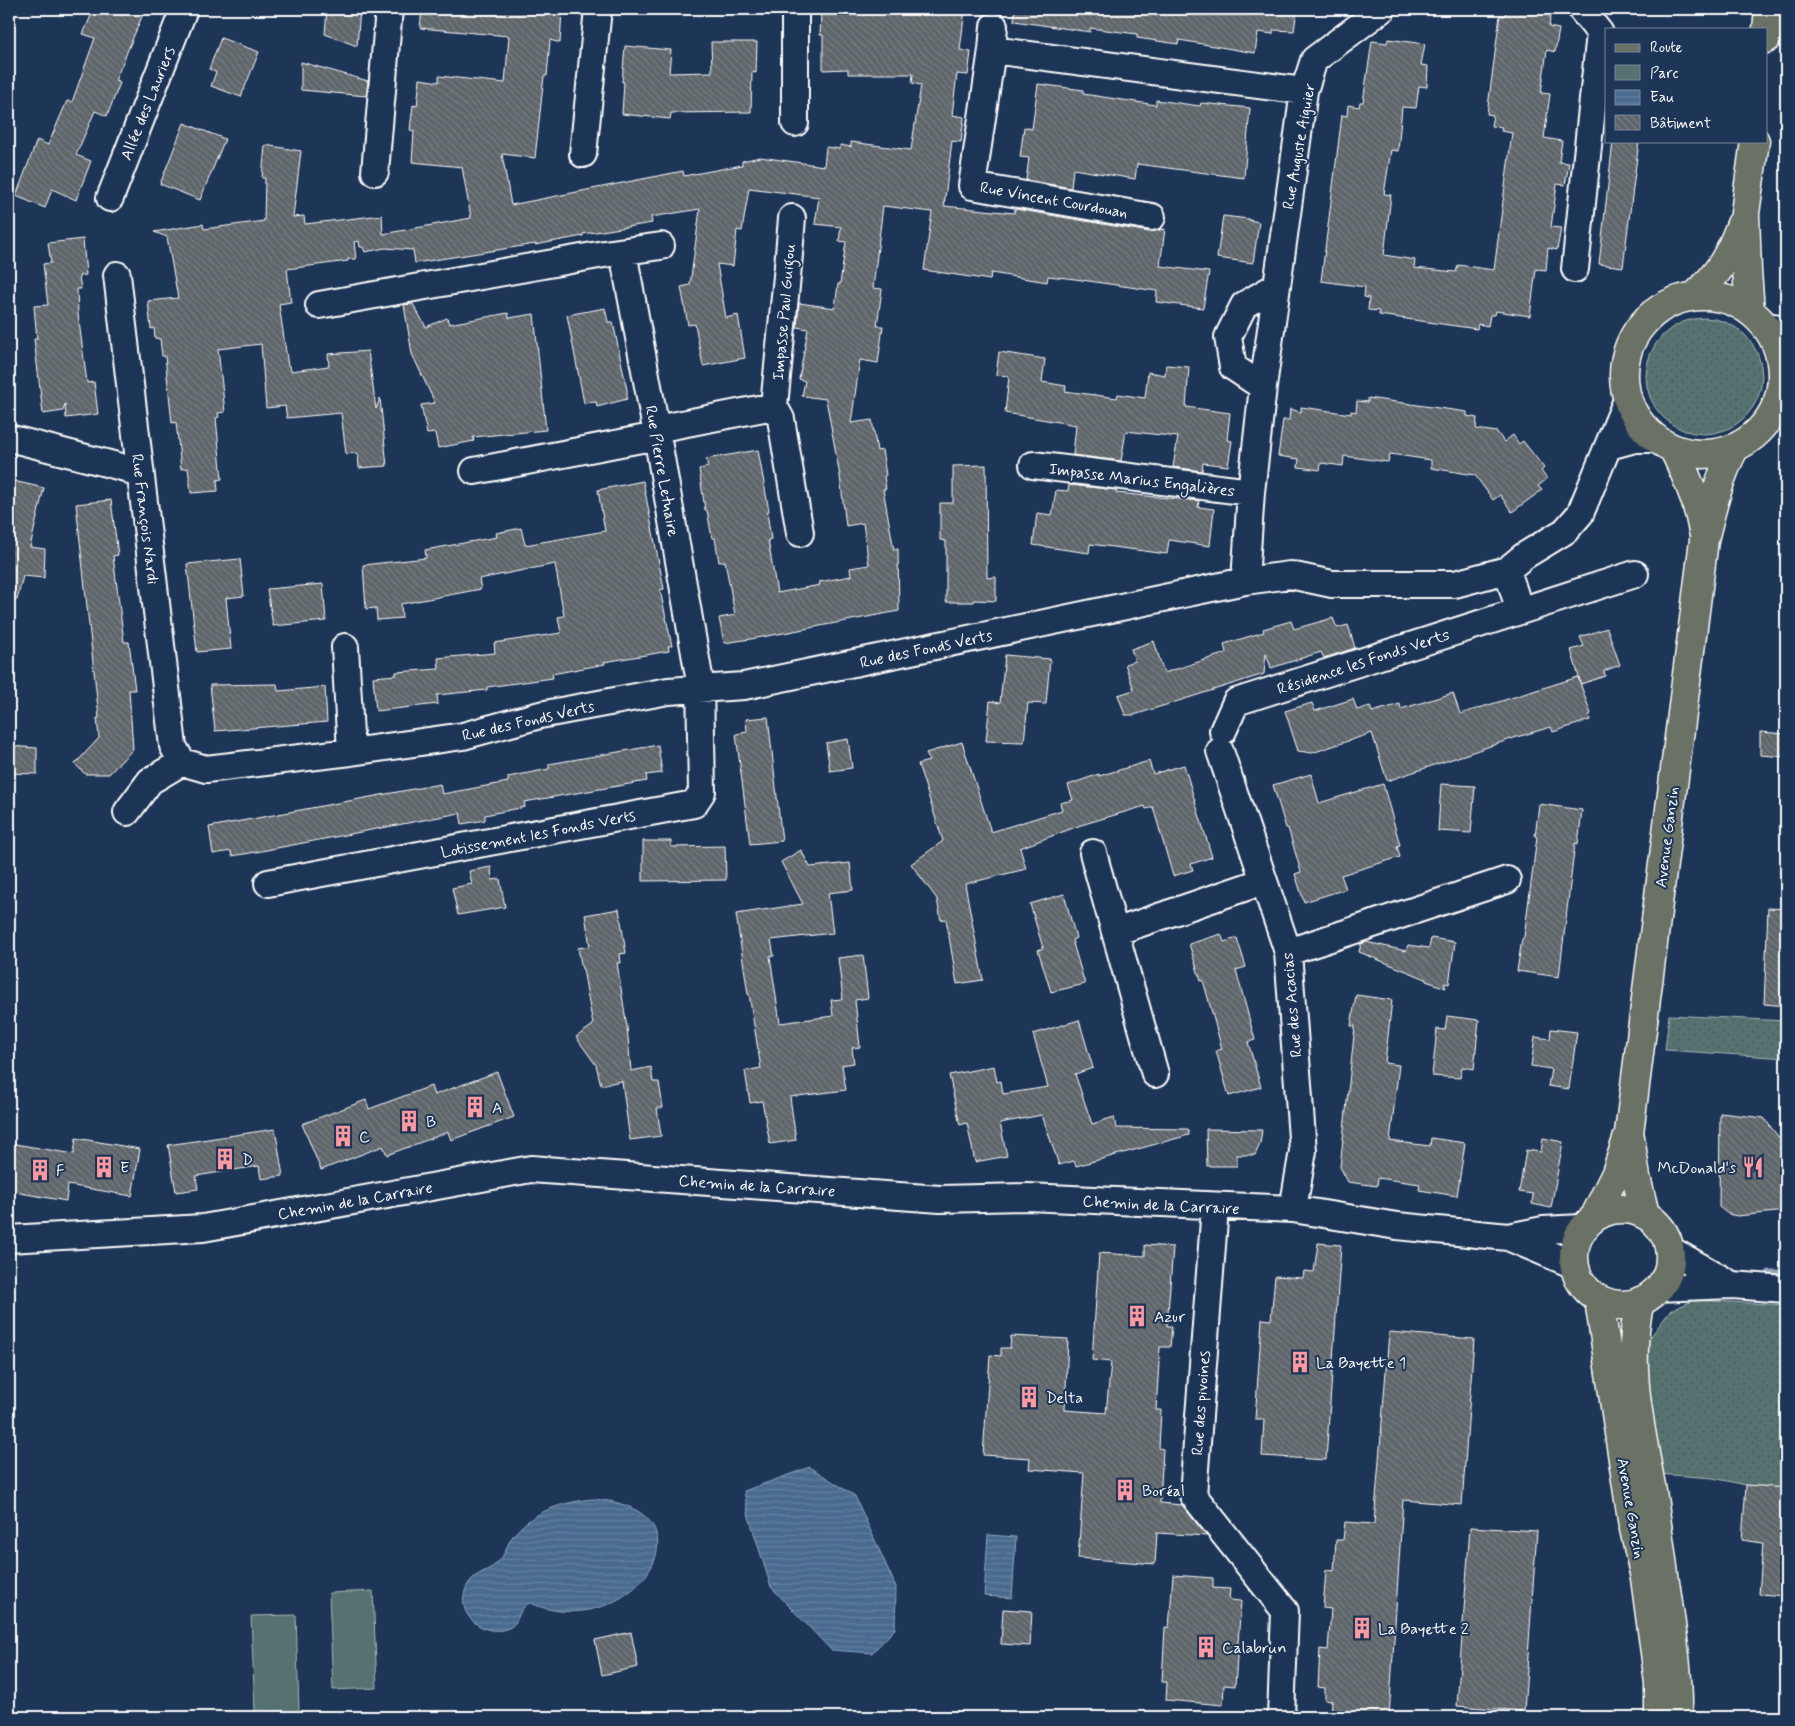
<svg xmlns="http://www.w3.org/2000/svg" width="1795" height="1726" font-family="Mynerve,sans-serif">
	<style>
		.green { fill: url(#green-dots); stroke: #aab8b8 }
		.pitch { fill: #557270; stroke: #aab8b8 }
		.water { fill: url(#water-rules); stroke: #92a6bc }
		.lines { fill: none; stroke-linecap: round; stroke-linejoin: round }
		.stream { stroke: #92a6bc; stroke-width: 9 }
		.building { fill: url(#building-back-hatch); stroke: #fff }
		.street-casing { stroke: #fff; stroke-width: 30 }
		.primary-casing { stroke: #fff; stroke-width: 31 }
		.street { stroke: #1d3557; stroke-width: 26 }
		.primary { stroke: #6a7165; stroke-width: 28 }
		.labels { text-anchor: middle; stroke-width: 4; stroke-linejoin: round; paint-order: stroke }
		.street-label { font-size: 16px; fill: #fff; stroke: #1d3557 }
		.poi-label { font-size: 16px; fill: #fff; stroke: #1d3557; text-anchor: start }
	</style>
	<defs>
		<pattern id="green-dots" width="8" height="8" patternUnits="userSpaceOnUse" patternTransform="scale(1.25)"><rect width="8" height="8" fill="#557270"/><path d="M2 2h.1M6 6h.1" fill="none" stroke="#4f5959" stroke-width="1.8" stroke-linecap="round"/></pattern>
		<pattern id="water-rules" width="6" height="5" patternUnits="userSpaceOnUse" patternTransform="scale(1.25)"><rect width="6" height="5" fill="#496b8f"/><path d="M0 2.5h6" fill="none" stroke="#6481a0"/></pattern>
		<pattern id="building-back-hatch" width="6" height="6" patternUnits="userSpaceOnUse" patternTransform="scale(1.25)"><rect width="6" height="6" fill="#5f666b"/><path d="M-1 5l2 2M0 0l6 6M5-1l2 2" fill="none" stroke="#777d81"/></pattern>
	</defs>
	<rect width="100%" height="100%" fill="#1d3557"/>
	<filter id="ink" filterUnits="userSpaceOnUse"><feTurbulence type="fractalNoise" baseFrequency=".02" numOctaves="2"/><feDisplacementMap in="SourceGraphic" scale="10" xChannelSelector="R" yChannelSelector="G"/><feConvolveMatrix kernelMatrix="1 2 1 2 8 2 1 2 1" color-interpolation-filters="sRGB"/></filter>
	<g filter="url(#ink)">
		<path class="green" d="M1646 376a58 58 0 1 1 116 0a58 58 0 1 1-116 0Z
			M1669,1015L1786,1021V1058L1665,1050Z
			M1695,1300L1786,1305V1488L1746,1485L1713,1478L1658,1474L1647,1411L1645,1344L1671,1310Z"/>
		<path class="pitch" d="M373,1591L377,1688L333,1690L329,1593Z
			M296,1615L299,1711L255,1713L251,1616Z"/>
		<path class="water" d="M810,1467L855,1496L896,1587L895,1629L872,1653L831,1650L771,1587L749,1517L744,1491Z
			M593,1499C724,1509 632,1647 530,1603C528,1604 525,1605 524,1607C518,1613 518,1624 509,1628C486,1638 456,1617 465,1591C472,1571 486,1574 498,1562C505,1556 507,1543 513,1536C532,1511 563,1502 593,1499Z
			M988,1535L1016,1537L1012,1598L984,1596Z"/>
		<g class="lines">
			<path class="stream" d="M1770,1274H1786"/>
		</g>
		<path class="building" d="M94,9H145L115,81L120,83L107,116L95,111L76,155L91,161L76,200L52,189L45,208L16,196L37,140L48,145L67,101L72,102L95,38L83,34Z
			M327,9H360L357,46L325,34Z
			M422,9L562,10L560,43L550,40L547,76H544L535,158L502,154L511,205L683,171L684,176L742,165V161L760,157L824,166L826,147L840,149V145L851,147V142L911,150L921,85L912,83L913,74H848V69L823,70V35H820L821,13H824V9H965L960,50L971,52L968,75L957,74L952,115L964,117L961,142L952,141L944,206L1014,213L1015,209L1149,232L1165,229L1160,266L1209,272L1203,308L1156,302L1157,291L1075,279L1048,276L1047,282L991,273L990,280L924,270L932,212L883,206L873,288L882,289L877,326H883L878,363L860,360L851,423L872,420L877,451L882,450L886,475L884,476L886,489H883L894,550L898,549L899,611L757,638L724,643L719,618L735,615L725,561L719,562L715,538H712L707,510H705L699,469L708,467L706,459L758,450L769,511L767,512L771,539L768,540L777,593L820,585L819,582L851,576L850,568L869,565L863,523L846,526L840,476L826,399L802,396L805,381L799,379L808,329L797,327L799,303L835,308L838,284H840L846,242L839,241L841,227L815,224L819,197L749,188L742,231L737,230L733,266L717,264L726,318L738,315L745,358L703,366L695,324L688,325L681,287L690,285L700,209L651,217L652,223L583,234V236L535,245V244L415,263L413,250L385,248L365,252L363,247H360L359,241L354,242L356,259H348V261L287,269L291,302L279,304L288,366H290L291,371L329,366L328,354L368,351L376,409L380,398L387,466L359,468L358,453L346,454L341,413L287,418L285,406L266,408L261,344L218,349L225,412L218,413L219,417L216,418L222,479L217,480L218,491L191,493L188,468L181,469L176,422L172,423L165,356H162L160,339L155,338L154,328L151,329L148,301L178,298L167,237L154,232L203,224L204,229L264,221L265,178H262L265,145L301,151L293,217L304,216L305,224L382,215L383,234L471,218L462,167L412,162L414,131L410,130L413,105L417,106L420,79L439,82V76L505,83L509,36L420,28Z
			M1015,9H1297L1294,31L1273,30V34L1258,32L1255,53L1179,40L1178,44L1137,38V34L1090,28V32L1014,21Z
			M1506,9H1551L1549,27L1559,29L1555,52L1547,50L1541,93L1550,94L1544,138L1562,141L1559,162L1569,163L1565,185L1557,184L1551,227L1561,228L1557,250L1548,248L1546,270L1536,269L1530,316L1496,311L1495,315H1490L1488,326L1478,324L1477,329L1379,315V311L1368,310L1369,298L1364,297L1365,287L1321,281L1342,115L1347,116L1348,105L1359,107L1360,102H1363L1372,41L1387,43L1388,39L1425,44L1421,65L1428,66L1427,87L1419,86L1416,108L1402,107L1398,151L1391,150L1384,194L1391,195L1384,255L1415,260L1414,268L1456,272L1458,265L1494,270L1512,133L1501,131L1502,127L1491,126L1493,115L1487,114L1500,15L1505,16Z
			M221,38L259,52L241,97L211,86L216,72L209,69Z
			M711,42H757L756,73L752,72L751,112L671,113L670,119L622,114L624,82H622L625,46L671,50L669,73L712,72Z
			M301,62L368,81L366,96L301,90Z
			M1038,84L1083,90V94L1156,105V100L1200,106L1201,103L1250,108L1244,178L1137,164L1135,179L1073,169L1071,188L1026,180L1029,158L1020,157L1024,127L1032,129Z
			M184,123L225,139L200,200L160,184Z
			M1613,141H1639L1623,267L1599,264Z
			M1223,216L1249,219V220L1259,222L1253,263L1217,258Z
			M83,239L86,275L79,276L81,289H77L78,314L87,383L94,382L98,414L66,418L65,404L63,411L43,414L34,339H37L34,306L48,305L43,264L51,263L48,243Z
			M413,304L426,327L447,318L449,324L508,313L509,318L534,314L546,430L473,437L474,441L438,448L435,433L427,434L421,405L435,403L412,354L404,305Z
			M605,308L608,322H613L627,390V399L597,407L596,402L584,403L567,315Z
			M999,352L1045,359L1042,382L1066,386L1065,391L1117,398L1118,394L1145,398L1148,372L1165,375L1166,365L1189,367L1186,407L1230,413L1227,440L1232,441L1228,466L1203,463L1202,471L1173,467L1178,437L1126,431L1121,461L1073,455L1076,425L1005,413L1009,376L996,375Z
			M1368,398L1467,412V416L1477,418L1476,429L1497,432L1504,442L1513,435L1519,444L1523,441L1544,468L1541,471L1547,479L1538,486L1542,490L1512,512L1500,495L1493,500L1475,475L1431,468V460L1390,454L1388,462L1344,456L1343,466L1321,463L1320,470L1298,467L1299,459L1278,456L1283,420H1289L1290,409L1301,412V407L1351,414V411L1356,412L1357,401L1368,402Z
			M986,465L987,578L996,577V601L974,600V602H946V541L940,540V503H953V466Z
			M9,480L44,488L30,547L45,549L44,578L23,576L17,600L9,599Z
			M643,481L664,589L660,590L672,646H668L669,651L604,662L605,664L552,674L553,678L487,687V690L437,695L438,704L376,711L373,677L396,675V672L439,669L438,658L495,653L494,643L561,633L558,617L564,616L555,564L479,579L481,589L401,604L402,618L377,620L376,608L366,609L363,565L426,558L425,550L497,537L496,533L521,528L525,545L605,531L598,490Z
			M1069,485L1117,490L1116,493L1199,501L1198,507L1214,509L1210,546L1169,540L1167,554L1090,544L1089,553L1033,545L1037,513L1052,515L1056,490L1068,491Z
			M111,500L118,555L113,556L124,642H129L135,690H129L133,749L109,774H85L75,764L99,738L97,718H99L76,504Z
			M240,559L244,596L226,598L231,649L197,652L187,564Z
			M323,584L326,621L273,626L267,589Z
			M1333,618L1337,628L1348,625L1355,648L1324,658L1321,652L1271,668L1266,653L1264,674L1134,715H1125L1118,695L1134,690L1125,664L1135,661L1131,649L1154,641L1164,673L1226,653L1224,644L1264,632L1263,629L1291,621L1294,629Z
			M1607,628L1620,665L1604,671L1605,676L1581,684L1571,650L1584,646L1580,637Z
			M1005,655L1050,659L1046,704L1028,703L1024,742L986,741L990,701L1000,703Z
			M1578,677L1591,714L1589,715L1590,720L1553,732L1551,727L1517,737L1387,781L1372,733L1312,753L1298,751L1285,711L1312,703L1315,711L1353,699L1357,710L1370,706L1372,712L1400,704L1401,709L1453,693L1460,714Z
			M277,684L278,691L325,687L327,722L215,731L210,685Z
			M768,717L782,841L750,844L736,734L747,732L746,719Z
			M1760,732L1786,734V757L1760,755Z
			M848,739L852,768L830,771L826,743Z
			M962,742L991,832L1062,810L1060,803L1073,800L1068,785L1099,774V776L1149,761L1153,774L1184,765L1212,857L1191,864L1193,870L1173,876L1153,807L1146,809L1145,806L1081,825L1020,848L1026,869L965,884L983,980L957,984L946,919L941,920L937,899L911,864L943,841L918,764L929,761L926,753Z
			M658,745L662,773L646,775L647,781L524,802L525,807L485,815V820L462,824L460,813L256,852L232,856L231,851L213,854L209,827L440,784L442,794L508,782V777L549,769V764Z
			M9,746L37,748V774L9,773Z
			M1311,774L1319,803L1383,784L1400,845L1397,846L1400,857L1341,875L1346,889L1304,902L1295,874L1301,872L1288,828H1286L1273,785Z
			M1441,784L1475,786L1471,833L1438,831Z
			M1539,804L1582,810L1578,844L1575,843L1559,977L1517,971L1522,939L1524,937L1537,837L1535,836Z
			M643,841H671V847L725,846L726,880L643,881Z
			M801,850L810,867L850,863L853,890L828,893L833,933L771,940L774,956H770L780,1023L833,1016L831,1000L843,999L838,958L863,955L868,998L855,1000L860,1047L852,1048L854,1063L842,1065L846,1090L790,1097L796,1140L770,1144L762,1101L750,1103L745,1071L761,1068L749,994H748L736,914L803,904L781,862Z
			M491,867L492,880L500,879L505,907L458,915L452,888L472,884L469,871Z
			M1064,894L1076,938L1072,940L1085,984L1051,992L1038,950L1043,948L1030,904Z
			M1768,908L1786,909V1006L1764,1004Z
			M619,909L626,953L620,954L621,963H617L627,1027L631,1071L651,1067L653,1082H659L663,1108H657L661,1136L630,1140L622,1081L601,1085L596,1065L576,1037L593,1025L583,969H582L578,948L590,946L585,915Z
			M1221,934L1224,942L1237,938L1246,967L1236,970L1255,1040L1248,1042L1261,1087L1229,1096L1216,1051L1222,1049L1203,980L1201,981L1189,944Z
			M1431,938L1455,942L1449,984L1444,983L1446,988L1426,981V979L1359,952L1361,944L1366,942L1406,951L1408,945L1429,948Z
			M1356,995L1392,1000L1385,1063L1399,1065L1390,1141L1430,1146L1431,1138L1465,1143L1457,1196L1419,1190L1420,1184L1378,1178L1377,1186L1348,1182L1340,1167L1355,1026H1351Z
			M1447,1016L1479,1020L1474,1069L1462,1067L1460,1078L1432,1076L1437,1029L1445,1030Z
			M1079,1020L1093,1068L1075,1074L1092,1124L1114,1117L1116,1128L1188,1129L1189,1135L1076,1166L1074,1161L1059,1165L1042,1115L1000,1123L1007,1156L975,1162L967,1123L960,1125L949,1075L994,1066L997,1082L1001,1081L1003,1094L1048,1087L1033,1034Z
			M1551,1029L1577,1032L1569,1089L1548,1086L1551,1069L1531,1066L1535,1037L1550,1039Z
			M497,1072L514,1117L451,1140L448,1132L387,1155L383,1146L321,1170L302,1124L366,1100L369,1109L431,1086L434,1095Z
			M1720,1113L1764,1118L1779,1138L1786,1140V1211L1737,1216L1728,1214L1719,1207Z
			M275,1129L283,1176L261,1179L259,1166L196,1176L198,1189L176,1192L168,1145Z
			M1206,1129L1262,1130L1260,1144L1255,1155H1237V1166H1207Z
			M76,1138L140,1149L132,1196L68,1185L66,1201L9,1191V1143L74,1154Z
			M1543,1138L1563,1142L1551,1208L1532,1204L1533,1194L1519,1192L1526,1150L1541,1152Z
			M1318,1243L1341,1245L1326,1460L1262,1456L1264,1419H1255L1262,1319L1271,1320L1275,1276L1303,1278L1304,1271L1314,1272Z
			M1145,1245L1173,1247L1167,1326H1172L1170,1347H1160L1156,1410H1161L1159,1448L1163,1449L1160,1503L1182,1505L1207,1536L1157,1533L1155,1564L1078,1558L1084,1473L1029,1469L1030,1458L983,1455L990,1355L1001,1356V1348H1010L1011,1336L1068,1339L1065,1410L1106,1413L1111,1362L1092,1360L1099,1253L1145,1256Z
			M1389,1332L1474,1339L1462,1505L1403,1500L1389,1717H1331L1332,1701L1325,1700V1688L1318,1687L1320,1649L1328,1650L1331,1609L1323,1608L1326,1570L1334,1571L1336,1540H1343L1345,1522L1374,1524Z
			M1746,1485L1786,1488V1596L1759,1594L1763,1543L1742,1540Z
			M1470,1527L1537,1531L1524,1711L1457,1706Z
			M1173,1575L1213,1578V1588L1230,1589L1229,1600L1241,1601L1235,1686L1224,1685L1223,1705L1166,1700L1167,1682H1162L1165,1627L1169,1628Z
			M1003,1609L1032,1611L1030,1646L1001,1644Z
			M631,1632L638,1667L602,1675L595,1640Z"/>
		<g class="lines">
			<g class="street-casing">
				<path id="street" d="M994,26L992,50L1304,91
					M992,50L972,186L1152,217
					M795,123V9
					M583,154L598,9
					M375,172L389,9
					M110,198L184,9
					M1575,269L1600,33L1581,9
					M117,275L173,746L182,762
					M1275,287L1244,305L1228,337L1233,367L1263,387L1304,91L1314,60L1382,9
					M319,305L604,254L661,246
					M1766,326L1786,329
					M1782,385L1786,383
					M774,406L788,266L792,218
					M656,429L774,406L781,419L800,533
					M9,438L129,469L141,477
					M1609,446L1635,439H1655
					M1033,465L1251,492
					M474,471L657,436
					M1507,570L1520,611
					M1245,581L1251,492L1263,387
					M345,647L351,752
					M1223,731L1236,702L1635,574
					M1220,751L1288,952L1303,1151L1293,1209
					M182,762L206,769L351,752L463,736L540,715L668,691L744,686L1245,581L1290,575L1332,584H1455L1507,570L1524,556L1565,531L1580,514L1627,400
					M127,812L150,781L182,762
					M1093,853L1115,932
					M268,883L694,804L702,792L700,682L656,429L623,252
					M1288,952L1507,880
					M1155,1074L1115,932L1264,881
					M1215,1207L1193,1495L1285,1611L1281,1717
					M1508,1237L1574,1265
					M9,1239L203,1228L531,1169L940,1199L1027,1197L1293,1209L1397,1226L1508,1237L1543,1230L1582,1228
					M1669,1249L1732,1285
					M1658,1288L1732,1285L1786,1289"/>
			</g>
			<g class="primary-casing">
				<path id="primary" d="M1766,39L1769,9
					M1624 375a79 79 0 1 1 158 0a79 79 0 1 1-158 0Z
					M1695,296C1720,272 1729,256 1741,224
					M1750,310L1747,271L1745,213L1755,141
					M1674,450C1687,477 1698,502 1703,531
					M1630,1137L1636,1177L1645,1214
					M1574 1257a48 48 0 1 1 96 0a48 48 0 1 1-96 0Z
					M1595,1216L1616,1173L1629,1133L1704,540C1712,508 1719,478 1734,449
					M1599,1300L1632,1520L1645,1578L1659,1683V1717
					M1640,1301C1625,1363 1640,1425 1651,1486C1657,1520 1661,1554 1666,1588C1672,1631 1679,1674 1678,1717"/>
			</g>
			<use href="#street" class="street"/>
			<use href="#primary" class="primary"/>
		</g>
	</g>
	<defs>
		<g id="building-bare" transform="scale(1.725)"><path d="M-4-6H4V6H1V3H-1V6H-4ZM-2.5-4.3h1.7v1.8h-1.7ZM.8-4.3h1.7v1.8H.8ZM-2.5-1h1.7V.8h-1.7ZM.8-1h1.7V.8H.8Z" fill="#ff9aa2" stroke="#1d3557" stroke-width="2.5" paint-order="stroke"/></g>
		<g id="restaurant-bare" transform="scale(1.725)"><path d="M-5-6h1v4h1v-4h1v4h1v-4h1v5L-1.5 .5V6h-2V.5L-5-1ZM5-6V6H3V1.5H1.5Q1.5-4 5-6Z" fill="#ff9aa2" stroke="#1d3557" stroke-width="2.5" paint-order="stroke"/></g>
	</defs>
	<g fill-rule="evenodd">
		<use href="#building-bare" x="475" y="1107"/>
		<use href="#building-bare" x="409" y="1121"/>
		<use href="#building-bare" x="343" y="1136"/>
		<use href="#building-bare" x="225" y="1159"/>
		<use href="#building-bare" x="104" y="1167"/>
		<use href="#restaurant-bare" x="1753" y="1167"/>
		<use href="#building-bare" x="40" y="1170"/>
		<use href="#building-bare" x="1137" y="1316"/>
		<use href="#building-bare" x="1300" y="1362"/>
		<use href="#building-bare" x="1029" y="1397"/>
		<use href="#building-bare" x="1125" y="1490"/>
		<use href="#building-bare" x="1362" y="1628"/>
		<use href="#building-bare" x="1206" y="1647"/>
	</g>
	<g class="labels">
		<g class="street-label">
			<text transform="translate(147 103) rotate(-68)" y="6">Allée des Lauriers</text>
			<text transform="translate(1298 146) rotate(-80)" y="6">Rue Auguste Aiguier</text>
			<text transform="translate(1054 199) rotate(10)" y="6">Rue Vincent Courdouan</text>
			<text transform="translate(783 312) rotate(-85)" y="6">Impasse Paul Guigou</text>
			<text transform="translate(663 471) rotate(80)" y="6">Rue Pierre Letuaire</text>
			<text transform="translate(1142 479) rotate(7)" y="6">Impasse Marius Engalières</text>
			<text transform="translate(146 519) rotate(83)" y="6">Rue François Nardi</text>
			<text transform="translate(926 648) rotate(-12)" y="6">Rue des Fonds Verts</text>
			<text transform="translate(1363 661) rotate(-18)" y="6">Résidence les Fonds Verts</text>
			<text transform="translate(528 720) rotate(-13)" y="6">Rue des Fonds Verts</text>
			<text transform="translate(538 833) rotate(-11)" y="6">Lotissement les Fonds Verts</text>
			<text transform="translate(1666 837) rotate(-83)" y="6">Avenue Ganzin</text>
			<text transform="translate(1291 1005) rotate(-95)" y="6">Rue des Acacias</text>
			<text transform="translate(757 1185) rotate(4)" y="6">Chemin de la Carraire</text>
			<text transform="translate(355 1200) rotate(-10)" y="6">Chemin de la Carraire</text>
			<text transform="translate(1161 1204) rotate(3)" y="6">Chemin de la Carraire</text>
			<text transform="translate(1200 1403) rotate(-86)" y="6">Rue des pivoines</text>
			<text transform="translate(1632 1508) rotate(80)" y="6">Avenue Ganzin</text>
		</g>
		<g class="poi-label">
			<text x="492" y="1113">A</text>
			<text x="426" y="1127">B</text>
			<text x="359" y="1142">C</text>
			<text x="242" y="1165">D</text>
			<text x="120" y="1173">E</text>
			<text x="1736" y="1173" text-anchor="end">McDonald's</text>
			<text x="56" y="1176">F</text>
			<text x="1154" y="1322">Azur</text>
			<text x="1316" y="1368">La Bayette 1</text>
			<text x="1046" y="1403">Delta</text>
			<text x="1142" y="1496">Boréal</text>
			<text x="1378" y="1634">La Bayette 2</text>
			<text x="1222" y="1653">Calabrun</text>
		</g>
	</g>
	<rect width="1795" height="1726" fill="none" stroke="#1d3557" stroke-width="30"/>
	<rect x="15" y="15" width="1765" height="1696" fill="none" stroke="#fff" stroke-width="2" filter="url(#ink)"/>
	<rect x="1605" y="28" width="162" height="115" fill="#1d3557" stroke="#77869a"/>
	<rect x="1615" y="44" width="25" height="8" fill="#6a7165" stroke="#77869a"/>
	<text x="1650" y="52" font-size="15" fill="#ffffff">Route</text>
	<rect x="1615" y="65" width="25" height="15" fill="#557270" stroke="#77869a"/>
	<text x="1650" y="78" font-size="15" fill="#ffffff">Parc</text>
	<rect x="1615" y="90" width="25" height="15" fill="url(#water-rules)" stroke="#77869a"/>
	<text x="1650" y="102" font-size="15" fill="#ffffff">Eau</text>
	<rect x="1615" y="115" width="25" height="15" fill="url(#building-back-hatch)" stroke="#77869a"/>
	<text x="1650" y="128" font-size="15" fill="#ffffff">Bâtiment</text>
</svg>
